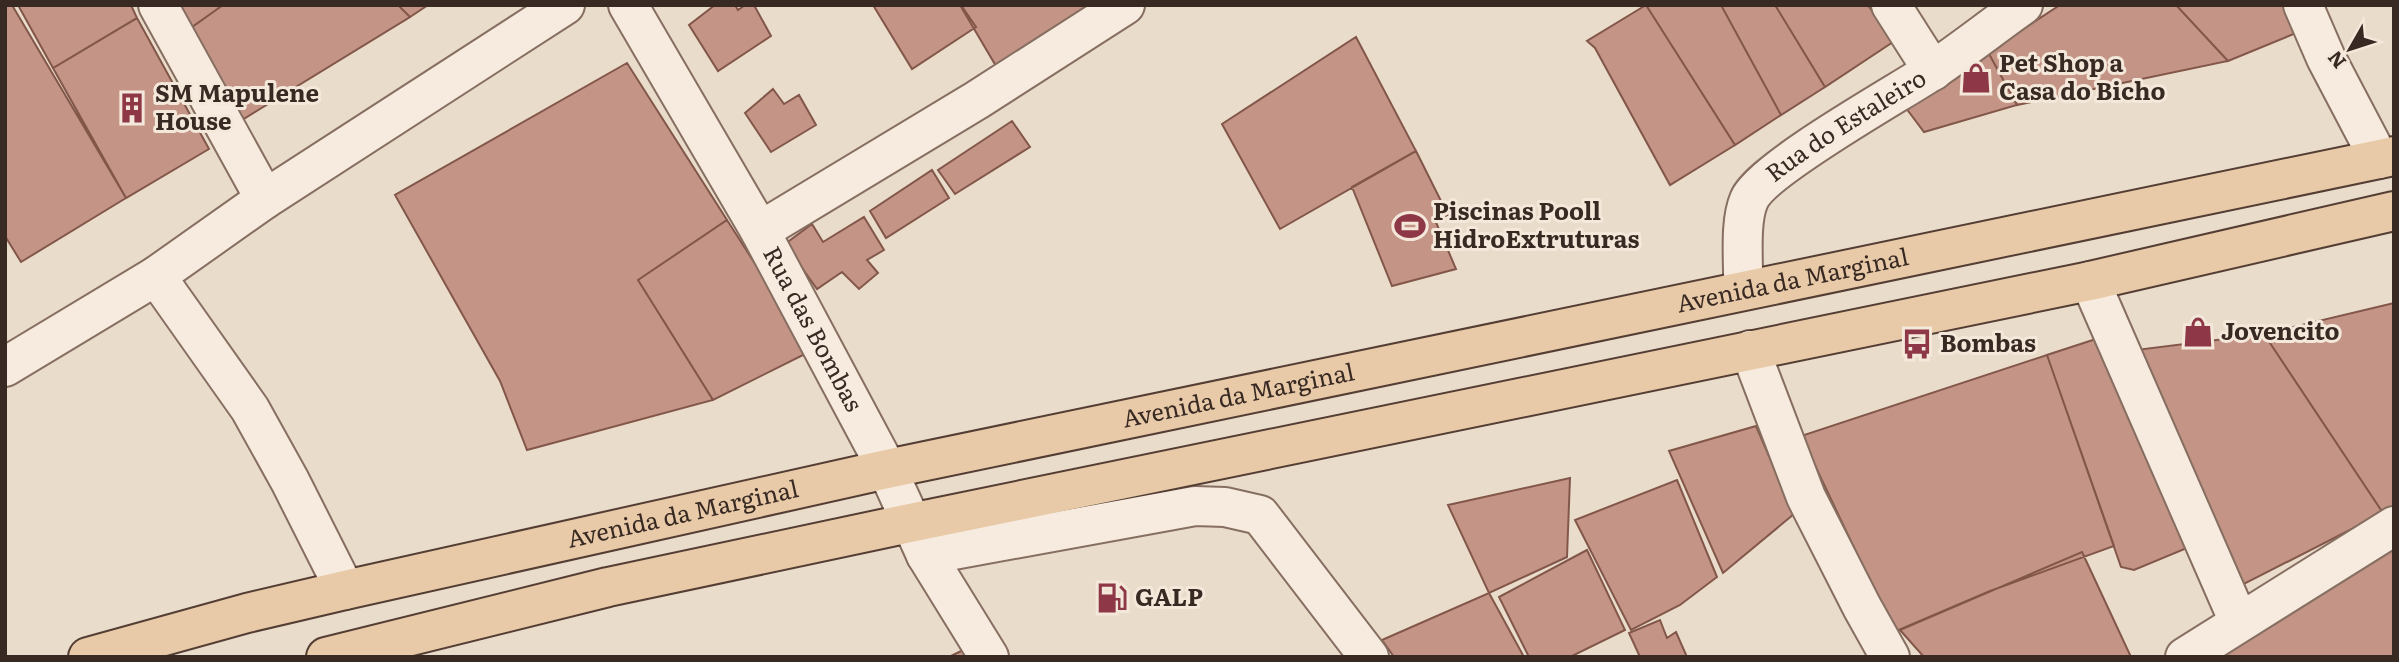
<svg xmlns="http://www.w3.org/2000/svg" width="2399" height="662" font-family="Literata,serif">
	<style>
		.building { fill: #c49586; stroke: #82574a; stroke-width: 2 }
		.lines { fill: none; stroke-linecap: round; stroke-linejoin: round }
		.minor-casing { stroke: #866e61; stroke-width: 42 }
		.primary-casing { stroke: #543e34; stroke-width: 42 }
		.minor { stroke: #f6ebde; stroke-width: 38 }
		.primary { stroke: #e8caa9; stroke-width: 38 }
		.labels { text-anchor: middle; stroke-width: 6; stroke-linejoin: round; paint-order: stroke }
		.poi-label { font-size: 24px; font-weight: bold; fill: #382a23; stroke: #f3e8da; text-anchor: start }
		.street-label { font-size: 24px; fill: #382a23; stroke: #f3e8da }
	</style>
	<rect width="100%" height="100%" fill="#eadccb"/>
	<path class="building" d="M5,5H12L126,198L21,262L5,236Z
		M18,5H131L137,18L53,68Z
		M178,5H223L192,27Z
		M223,5H398L410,17L242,120L192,27Z
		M398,5H428L410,17Z
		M715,5H735L738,10L745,5H754L771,36L718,71L689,25Z
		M873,5H961L976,27L912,69Z
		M960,5H1092L996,66Z
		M1646,5L1735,145L1670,185L1595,48L1587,41Z
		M1646,5H1721L1781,115L1735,145Z
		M1721,5H1775L1825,87L1781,115Z
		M1775,5H1868L1893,42L1825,87Z
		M2060,5H2176L2228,61L2017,105L1988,52Z
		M2176,5H2283L2296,33L2228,61Z
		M137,18L209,149L126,198L53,68Z
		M1356,37L1416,151L1280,229L1222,124Z
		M1988,52L2017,105L1924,132L1906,108Z
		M627,63L727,220L638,280L713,400L527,450L500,381L395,195Z
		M773,89L784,104L799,95L816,125L771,152L745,113Z
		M1012,121L1030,147L955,194L938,170Z
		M1416,151L1448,215L1435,220L1456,269L1392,286L1352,187Z
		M932,170L949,198L886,238L870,211Z
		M864,217L884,250L867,260L878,273L859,289L842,272L817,289L785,244L812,224L823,242Z
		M727,220L811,351L713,400L638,280Z
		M2394,303V506L2383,513L2264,334Z
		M2264,334L2383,513L2240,586L2136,350Z
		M2105,336L2187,548L2134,570L2121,567L2047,355Z
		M2047,355L2114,546L1990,591L1894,632L1801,436Z
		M1756,426L1794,514L1723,573L1669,451Z
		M1570,478L1567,557L1489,593L1448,505Z
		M1677,480L1717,577L1680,605L1631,630L1575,520Z
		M2394,544V657H2214Z
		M1587,550L1625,630L1570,657H1529L1499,597Z
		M2082,552L2131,657H1924L1900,630Z
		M1489,593L1524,657H1394L1382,640Z
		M1660,620L1667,638L1676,632L1687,657H1640L1629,633Z
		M971,646L977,657H949Z"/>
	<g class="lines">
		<g class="minor-casing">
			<g id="minor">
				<path d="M158,5L265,199"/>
				<path id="s1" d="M628,5L760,231L887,469L926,555L989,657"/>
				<path d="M1891,5L1933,71"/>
				<path d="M2303,5L2326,58L2379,159"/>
				<path d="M760,231L977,100L1125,5"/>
				<path d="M156,276L250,409L290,481L345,590"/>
				<path d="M2090,281L2239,622"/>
				<path id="s2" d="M1743,290C1744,264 1739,223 1749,200C1762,169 1897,94 1932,71C1963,50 1992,27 2023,5"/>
				<path d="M1750,350L1806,497L1862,607L1890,657"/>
				<path d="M5,367L156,276L265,199L565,5"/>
				<path d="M926,555L1195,506L1225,507L1260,515L1369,657"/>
				<path d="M2185,657L2394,526"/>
			</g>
		</g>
		<g class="primary-casing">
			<g id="primary">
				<path id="s3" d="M88,657L247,613L345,590L887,469L2394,156"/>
				<path d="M326,657L608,587L910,523L2090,281L2394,211"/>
			</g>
		</g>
		<use href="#minor" class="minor"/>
		<use href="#primary" class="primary"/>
	</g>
	<defs>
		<g id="shop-bare" transform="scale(2.415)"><path d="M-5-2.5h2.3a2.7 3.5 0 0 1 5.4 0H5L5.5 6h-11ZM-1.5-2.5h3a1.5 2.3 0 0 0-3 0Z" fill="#8e3847" stroke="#f3e8da" stroke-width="2.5" paint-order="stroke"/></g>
		<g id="building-bare" transform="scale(2.415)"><path d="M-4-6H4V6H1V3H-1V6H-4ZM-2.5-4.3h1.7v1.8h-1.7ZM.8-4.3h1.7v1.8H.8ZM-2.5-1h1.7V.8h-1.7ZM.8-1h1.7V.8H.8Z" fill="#8e3847" stroke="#f3e8da" stroke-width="2.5" paint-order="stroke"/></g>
		<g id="stadium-bare" transform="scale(2.415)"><path d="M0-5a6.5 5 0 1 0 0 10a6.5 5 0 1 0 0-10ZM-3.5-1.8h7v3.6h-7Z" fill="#8e3847" stroke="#f3e8da" stroke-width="2.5" paint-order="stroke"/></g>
		<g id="bus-bare" transform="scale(2.415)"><path d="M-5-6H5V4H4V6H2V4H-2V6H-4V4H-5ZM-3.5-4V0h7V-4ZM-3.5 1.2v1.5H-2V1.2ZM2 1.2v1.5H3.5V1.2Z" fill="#8e3847" stroke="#f3e8da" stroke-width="2.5" paint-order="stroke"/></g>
		<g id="fuel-bare" transform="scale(2.415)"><path d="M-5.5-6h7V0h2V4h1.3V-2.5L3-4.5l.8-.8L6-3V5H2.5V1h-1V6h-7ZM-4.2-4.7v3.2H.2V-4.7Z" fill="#8e3847" stroke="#f3e8da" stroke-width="2.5" paint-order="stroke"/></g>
	</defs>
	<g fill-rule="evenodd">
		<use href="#shop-bare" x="1976" y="78"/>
		<use href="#building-bare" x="132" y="108"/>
		<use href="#stadium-bare" x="1410" y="226"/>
		<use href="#shop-bare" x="2198" y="332"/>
		<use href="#bus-bare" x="1917" y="344"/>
		<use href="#fuel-bare" x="1112" y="598"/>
	</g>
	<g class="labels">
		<g class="poi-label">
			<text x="1999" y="72">Pet Shop a<tspan x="1999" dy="28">Casa do Bicho</tspan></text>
			<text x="155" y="102">SM Mapulene<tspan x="155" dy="28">House</tspan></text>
			<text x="1433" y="220">Piscinas Pooll<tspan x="1433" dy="28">HidroExtruturas</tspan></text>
			<text x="2221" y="340">Jovencito</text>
			<text x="1940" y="352">Bombas</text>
			<text x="1135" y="606">GALP</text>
		</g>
		<g class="street-label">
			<text dy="8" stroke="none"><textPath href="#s2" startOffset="214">Rua do Estaleiro</textPath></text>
			<text dy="8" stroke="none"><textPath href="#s3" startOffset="1746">Avenida da Marginal</textPath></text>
			<text dy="8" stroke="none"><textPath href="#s1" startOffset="373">Rua das Bombas</textPath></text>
			<text dy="8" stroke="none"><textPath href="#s3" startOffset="1180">Avenida da Marginal</textPath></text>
			<text dy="8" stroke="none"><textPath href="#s3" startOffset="612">Avenida da Marginal</textPath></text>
		</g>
	</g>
	<rect width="2399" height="662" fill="none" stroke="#382a23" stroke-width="14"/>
	<g transform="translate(2350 49) rotate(231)" stroke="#f3e8da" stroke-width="5" paint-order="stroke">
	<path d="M0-5L12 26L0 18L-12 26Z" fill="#382a23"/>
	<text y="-10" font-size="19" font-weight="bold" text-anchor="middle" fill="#382a23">N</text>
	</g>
</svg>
